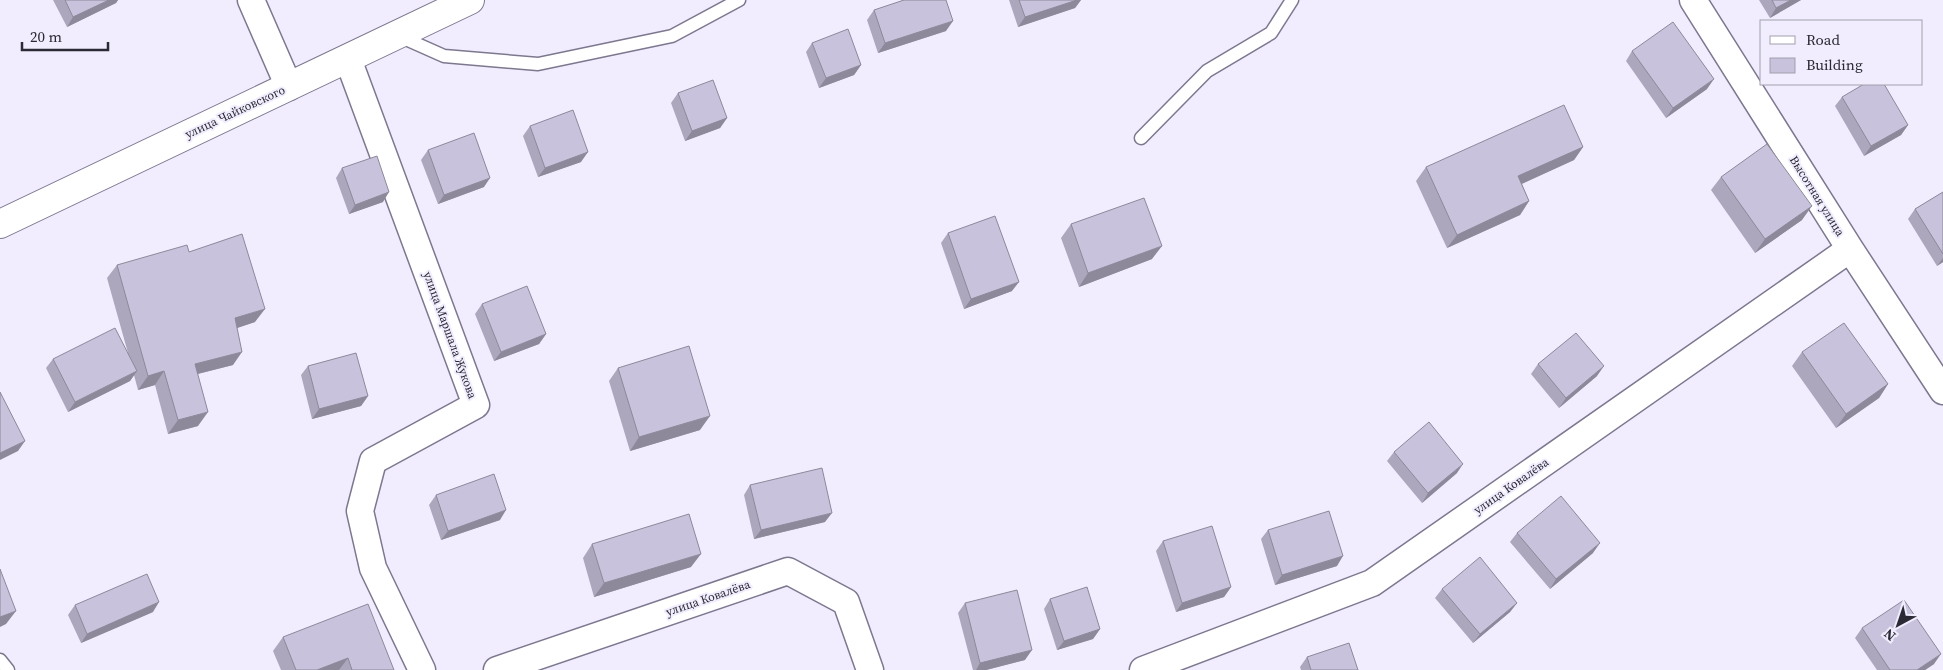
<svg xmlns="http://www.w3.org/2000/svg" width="1943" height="670" font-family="'Source Serif 4',serif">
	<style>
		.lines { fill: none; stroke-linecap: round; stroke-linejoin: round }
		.service-casing { stroke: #7d778f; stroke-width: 15 }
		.minor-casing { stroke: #7d778f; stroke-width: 29 }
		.secondary-casing { stroke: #7d778f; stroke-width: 30 }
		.service { stroke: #fff; stroke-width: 12 }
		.minor { stroke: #fff; stroke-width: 26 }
		.secondary { stroke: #fff; stroke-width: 28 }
		.wall { fill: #ada7bd }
		.shaded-wall { fill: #8d889a }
		.building { fill: #c9c2dc; stroke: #8d889a }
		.labels { text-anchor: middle; stroke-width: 4; stroke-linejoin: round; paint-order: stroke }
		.street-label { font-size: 12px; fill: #2b2933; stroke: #f1edfe }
	</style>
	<rect width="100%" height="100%" fill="#f1edfe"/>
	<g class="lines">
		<g class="service-casing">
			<path id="service" d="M399,36L444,56L538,64L672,36L739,0
				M1141,138L1207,71L1271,33L1292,0
				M0,660L8,670"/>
		</g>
		<g class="minor-casing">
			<path id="minor" d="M251,0L289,87
				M1693,0L1850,249L1943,391
				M348,59L476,405L373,461L360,511L373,568L422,670
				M497,670L788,571L846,602L870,670
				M1143,670L1372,583L1850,249"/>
		</g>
		<g class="secondary-casing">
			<path id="secondary" d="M0,224L470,0"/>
		</g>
		<use href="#service" class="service"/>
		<use href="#minor" class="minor"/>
		<use href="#secondary" class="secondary"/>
	</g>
	<path class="wall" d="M53,0H118L116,3L67,27Z
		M1009,0H1081L1075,8L1018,27Z
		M1759,0H1801L1770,18Z
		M874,10L946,31L878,53L867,20Z
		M812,43L861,65L854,75L819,88L806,52Z
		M1632,51L1707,89L1666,118L1626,61Z
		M678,93L727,118L720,128L685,141L671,103Z
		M1842,97L1908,125L1901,135L1864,156L1835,106Z
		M530,126L581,162L538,177L523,136Z
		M1583,147L1574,160L1522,184L1529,201L1520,215L1447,248L1416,181L1426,167Z
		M428,150L484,187L438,204L421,160Z
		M342,168L383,202L349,214L336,178Z
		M1721,177L1802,220L1755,253L1711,190Z
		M1943,192V262L1937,266L1908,219L1915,209Z
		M1071,224L1152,259L1079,287L1061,238Z
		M948,233L1012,291L964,309L941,243Z
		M189,252L255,322L237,328L233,365L198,374V426L168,434L155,385L138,390L134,375L130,381L68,412L46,368L53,359L128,353L107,278L117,265Z
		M482,304L546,334L539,344L494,361L475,314Z
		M1802,352L1888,384L1879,398L1836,428L1792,366Z
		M1538,364L1597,376L1559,408L1531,374Z
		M308,366L368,396L361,406L312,419L301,375Z
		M618,368L700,430L630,451L609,381Z
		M1394,452L1457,473L1422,503L1387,461Z
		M750,485L825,522L754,539L744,495Z
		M436,495L500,520L441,540L429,505Z
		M1268,530L1337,566L1275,585L1261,539Z
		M1517,533L1593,553L1550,589L1510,542Z
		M1163,541L1231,587L1224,597L1176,612L1156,551Z
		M592,544L691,567L594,597L583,558Z
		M1442,589L1517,603L1510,612L1473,643L1435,598Z
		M1050,599L1100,629L1093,639L1057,650L1044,609Z
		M965,603L1025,660L986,670H973L958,613Z
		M75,605L153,612L81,643L68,615Z
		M1862,628L1934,664L1925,670H1877L1855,638Z
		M283,637L394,670H281L273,651Z
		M1307,657L1358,670H1301L1300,667Z"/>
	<path class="shaded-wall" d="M109,0H118L116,3L67,27L73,17Z
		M1077,0H1081L1075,8L1018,27L1025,17Z
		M1791,0H1801L1770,18L1776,8Z
		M953,21L946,31L878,53L885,43Z
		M861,65L854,75L819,88L826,78Z
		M1714,79L1707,89L1666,118L1673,108Z
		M727,118L720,128L685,141L692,131Z
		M1908,125L1901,135L1864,156L1871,146Z
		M1583,147L1574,160L1508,190L1518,176Z
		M588,152L581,162L538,177L545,168Z
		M490,178L484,187L438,204L444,195Z
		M389,192L383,202L349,214L355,205Z
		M1529,201L1520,215L1447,248L1457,235Z
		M1812,206L1802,220L1755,253L1765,239Z
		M1162,246L1152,259L1079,287L1088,273Z
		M1943,258V262L1937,266Z
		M1019,282L1012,291L964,309L971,299Z
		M265,309L255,322L225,332L235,318Z
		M546,334L539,344L494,361L501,352Z
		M242,352L233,365L185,377L195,364Z
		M1604,366L1597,376L1559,408L1566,398Z
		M137,371L130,381L68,412L75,402Z
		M164,371L155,385L138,390L148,376Z
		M1888,384L1879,398L1836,428L1846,414Z
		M368,396L361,406L312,419L319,409Z
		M208,412L198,426L168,434L178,420Z
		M710,416L700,430L630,451L639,437Z
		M25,441L18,451L0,460V453Z
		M1463,464L1457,473L1422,503L1428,493Z
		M506,510L500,520L441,540L448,531Z
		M832,513L825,522L754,539L761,530Z
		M1600,543L1593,553L1550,589L1556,579Z
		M701,554L691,567L594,597L604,583Z
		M1343,556L1337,566L1275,585L1282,575Z
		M1231,587L1224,597L1176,612L1182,603Z
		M159,602L153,612L81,643L87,634Z
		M1517,603L1510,612L1473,643L1480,634Z
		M16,611L6,624L0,627V617Z
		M1100,629L1093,639L1057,650L1064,641Z
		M1032,650L1025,660L986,670H976L980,663Z
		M1941,654L1934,664L1925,670H1917Z
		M348,658L339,670H317Z"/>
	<path class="building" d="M65,0H109L73,17Z
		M904,0H946L953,21L885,43L874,10Z
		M1019,0H1077L1025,17Z
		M1772,0H1791L1776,8Z
		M1673,22L1714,79L1673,108L1632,51Z
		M848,29L861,65L826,78L812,43Z
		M713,80L727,118L692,131L678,93Z
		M1864,84H1884L1908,125L1871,146L1842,97Z
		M1564,105L1583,147L1518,176L1529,201L1457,235L1426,167Z
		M573,110L588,152L545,168L530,126Z
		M474,133L490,178L444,195L428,150Z
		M1767,144L1812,206L1765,239L1721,177Z
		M377,156L389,192L355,205L342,168Z
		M1943,192V254L1915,209Z
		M1144,198L1162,246L1088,273L1071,224Z
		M995,216L1019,282L971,299L948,233Z
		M242,234L265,309L235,318L242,352L195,364L208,412L178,420L164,371L148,376L117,265L187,245L189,252Z
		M527,286L546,334L501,352L482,304Z
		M1844,323L1888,384L1846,414L1802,352Z
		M115,328L137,371L75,402L53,359Z
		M1576,333L1604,366L1566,398L1538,364Z
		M689,346L710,416L639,437L618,368Z
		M356,353L368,396L319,409L308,366Z
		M0,392L25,441L0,453Z
		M1429,422L1463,464L1428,493L1394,452Z
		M822,468L832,513L761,530L750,485Z
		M494,474L506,510L448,531L436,495Z
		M1561,496L1600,543L1556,579L1517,533Z
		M1329,511L1343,556L1282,575L1268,530Z
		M689,514L701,554L604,583L592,544Z
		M1212,526L1231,587L1182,603L1163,541Z
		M1480,557L1517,603L1480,634L1442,589Z
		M0,569L16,611L0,617Z
		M147,574L159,602L87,634L75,605Z
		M1087,587L1100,629L1064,641L1050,599Z
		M1017,590L1032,650L980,663L965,603Z
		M1904,600L1941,654L1917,670H1890L1862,628Z
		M368,604L394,670H352L348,658L317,670H296L283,637Z
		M1349,643L1358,670H1311L1307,657Z"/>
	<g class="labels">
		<g class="street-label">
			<text transform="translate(235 112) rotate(-25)" y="4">улица Чайковского</text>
			<text transform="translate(1817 196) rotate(58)" y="4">Высотная улица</text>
			<text transform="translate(450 335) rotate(70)" y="4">улица Маршала Жукова</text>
			<text transform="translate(1511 486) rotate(-35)" y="4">улица Ковалёва</text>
			<text transform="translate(708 598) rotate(-19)" y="4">улица Ковалёва</text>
		</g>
	</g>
	<rect x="1760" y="20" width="162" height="65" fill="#f1edfe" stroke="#a29fad"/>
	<rect x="1770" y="36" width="25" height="8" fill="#ffffff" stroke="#a29fad"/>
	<text x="1806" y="45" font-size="15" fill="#2b2933">Road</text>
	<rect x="1770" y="58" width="25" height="15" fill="#c9c2dc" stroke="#a29fad"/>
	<text x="1806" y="70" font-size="15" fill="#2b2933">Building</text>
	<g transform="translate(1898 625) rotate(220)" stroke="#f1edfe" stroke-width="4" paint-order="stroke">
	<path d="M0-4L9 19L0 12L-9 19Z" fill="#2b2933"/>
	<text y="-8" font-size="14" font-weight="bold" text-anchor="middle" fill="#2b2933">N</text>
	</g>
	<path d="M22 42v8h86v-8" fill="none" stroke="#2b2933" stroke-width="2.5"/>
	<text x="30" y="42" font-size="15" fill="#2b2933" stroke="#f1edfe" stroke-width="4" paint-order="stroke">20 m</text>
</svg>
